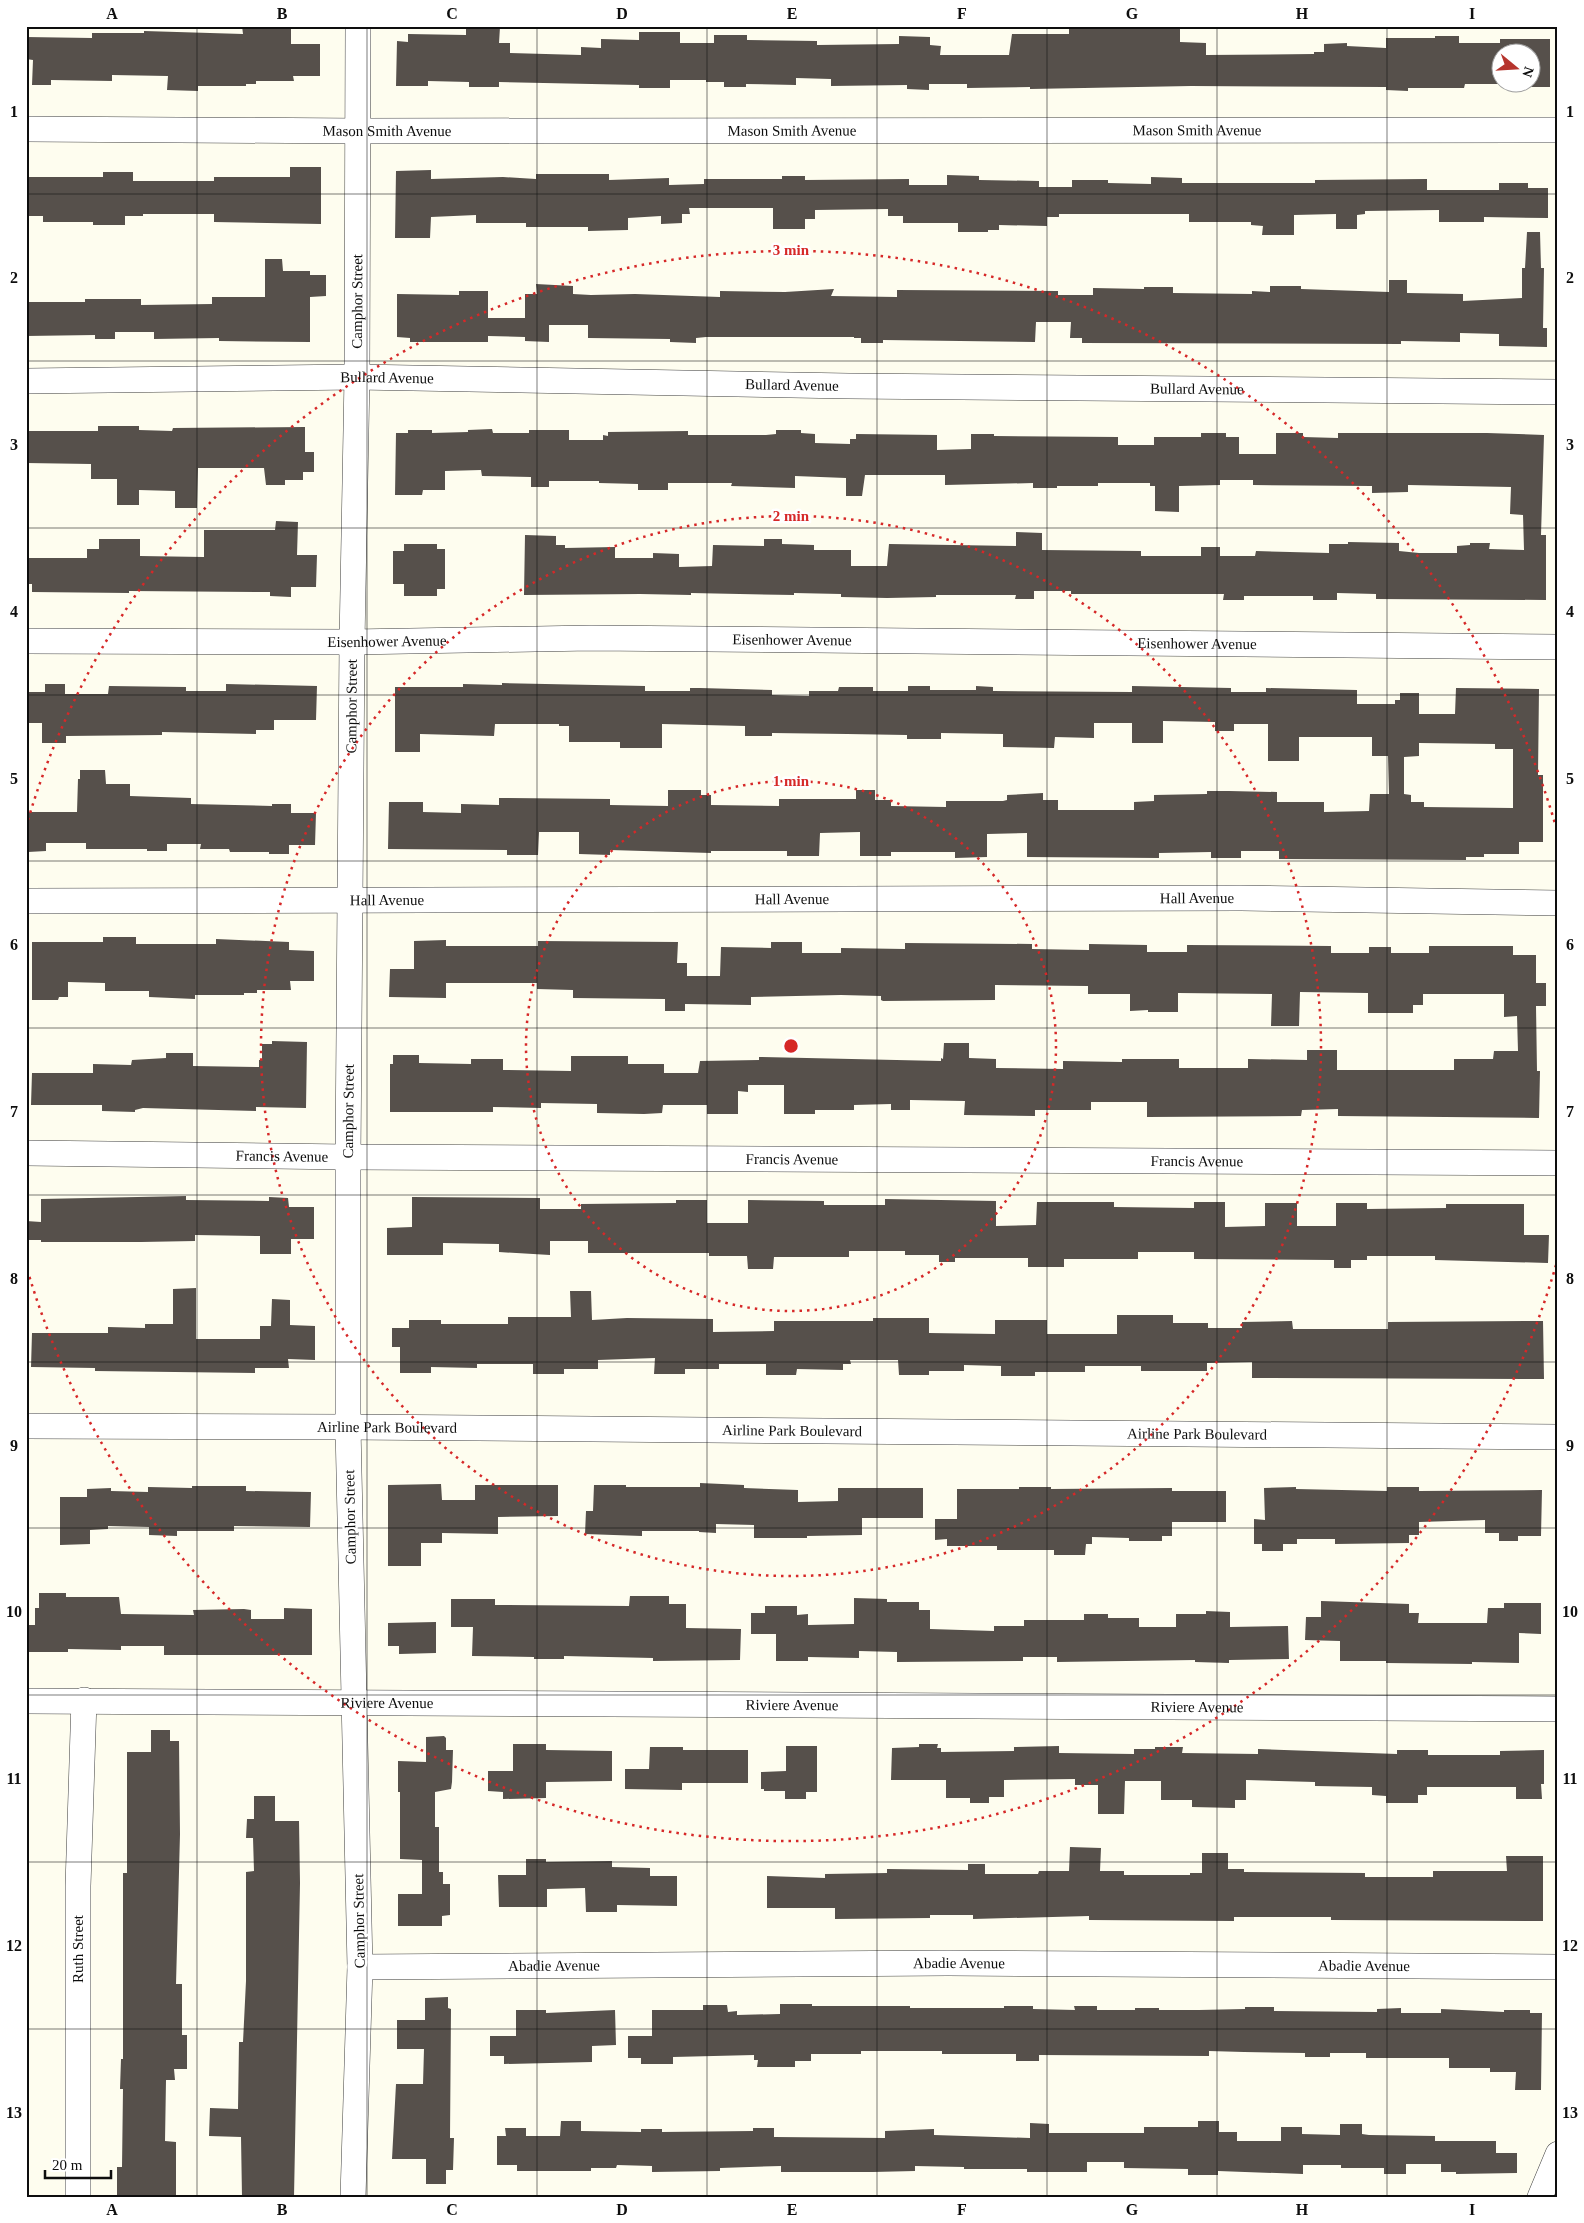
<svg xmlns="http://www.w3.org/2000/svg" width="1584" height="2223" font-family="Georgia,serif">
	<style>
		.building { fill: #56504b; fill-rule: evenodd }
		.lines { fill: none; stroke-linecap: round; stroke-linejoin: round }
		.minor-casing { stroke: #414141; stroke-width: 26 }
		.minor { stroke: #fff; stroke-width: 25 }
		.grid { fill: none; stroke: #0e0e0e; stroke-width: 1; stroke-opacity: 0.55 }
		.ring { fill: none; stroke: #d62828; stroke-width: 2.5; stroke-dasharray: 2.5 5 }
		.labels { text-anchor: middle; stroke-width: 5; stroke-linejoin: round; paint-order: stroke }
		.street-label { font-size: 15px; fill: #0e0e0e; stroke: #fff }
		.centre { fill: #d62828; stroke: #fff; stroke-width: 2.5 }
		.ring-label { font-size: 15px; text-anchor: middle; font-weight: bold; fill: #d62828; stroke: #fff; stroke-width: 5; stroke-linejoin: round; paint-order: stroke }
		.neatline { fill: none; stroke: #0e0e0e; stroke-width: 2 }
		.grid-label { font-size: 16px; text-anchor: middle; font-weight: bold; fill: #0e0e0e }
	</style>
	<rect width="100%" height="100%" fill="#fefdef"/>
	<path class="building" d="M242,26H291V44H320V76H293L294,81H256V84H246V86H198V91L167,90L168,76L112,75V81L51,80V85H32L33,60L26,59V37L92,38V33H144V31L243,34Z
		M466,26L500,27L499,43H510V53L581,55V47L601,48V39L639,40V32H680V43H714V35H747V40L817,41V45L899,44V36L930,37V45L941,46L940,55H1009L1012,34H1069V26H1180V42L1206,43V55L1314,54V52H1324V44L1347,43V46L1386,48V38H1435V36H1459V43H1500V39H1550V87H1519V84H1465L1464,88H1408V91L1386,90V87L1191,86L1030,89V87L967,88V84H929V90L907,89V85L831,86V79L796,78V85L746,84V87H724V82H706V80H670V88H639V85L499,82V87H469V82L428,81V86H396L397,41L408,42V34L466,35ZM1502,52H1532V82H1502Z
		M290,167H321V224L214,222V214H143V216H125V225H93V222H43V216H26V177H103V172H133V181H214V177H290Z
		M431,170V179L503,177L536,179V174H609V180L669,178V185L704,184V179H782V176H805V180L909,179V185H947V175L979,176V180L1039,181V187H1072V180H1108V183L1151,184V177L1182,178V183H1315V180L1427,179V190H1499V183H1528V188H1548V218L1484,217V222H1439V210L1365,211V214L1357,215V229H1336V214L1294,215V235H1262L1263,226L1251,225V222H1189V214H1059V217H1047V226L999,225V230H988V232H958V223H903V216H888V209L815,210V219H805V229H773V208H689L690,214H682V223L661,224V216L628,218V230L588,231V227H526V223H476V215L431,217L430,238H395L396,171Z
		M1527,232H1540L1541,268H1544L1543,328H1547V347L1499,346V334L1460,333V342L1401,341V344L1082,343V338H1070L1071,322H1036L1035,342L883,340V343H861V338H854V337H706L696,338V343L670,342V339L588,338V325H549V342L525,341V337L488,336V342H410V338L397,337V294L459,295V291H488V318H525V294H537L536,284L573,286V294L591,295L635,294L720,297V291L785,292L834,289L831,296L897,297V290L1058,291V295H1093V288L1144,289V287H1173V293L1252,294V291L1270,292V286H1301V289L1389,292V280H1407V293L1463,294V301L1522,298V268H1525Z
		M265,259H282L283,271H310V275H326V296L310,297V342L219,341V338L154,339V332H115V339H95V335L26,336V302H85V299H141V305L212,304V297H265Z
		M98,426H139V430L172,431L173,428L305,427V452H314V472H303V480H285V485H266L264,468H198L197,508H175V491L139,490V505H117V479H91V464L26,463V431H98Z
		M492,429L493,433H529V430H569V440H603V435L608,436V432L688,431V435H766L776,434V430H801V433L815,434V443L850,444V439H856V434L937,435V450L971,449V434H994V436L1118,437V445H1154V437H1201V433H1226V437H1239V454H1276V433H1303V437L1338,438V433H1487L1544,435L1541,535H1546V600L1376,599V594L1337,593V600H1313V596H1244V600H1223L1224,594H1071V591H1034V599H1015L1016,595H936V597L887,598L841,597V594L794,593V595L691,593V595L640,594L524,595L525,535L556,536V545H565V548L615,547V558H653V553L679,554V567L712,566L713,545L764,546V539H782V544L814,545V550H851V566H887L889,544L1016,546V532L1042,533V550L1141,551V556H1201V547H1220V556H1255L1256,551L1329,553V544H1348V542L1399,543V551L1419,553H1457V546L1470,545V543H1490L1489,549L1524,550L1523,515L1510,514L1511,487L1408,485V492L1372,493V486L1253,485V480H1220V485L1179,486V512L1155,511V486H1150V483H1098V486H1057V488H1033V483L945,485V475H865L862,496H846V478L795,476V488L731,486L732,483H668V490H638V484L599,483V481H549V487H531V477L482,476L481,470L445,471V490H423L422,495H395L396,433H408V430H432V433L468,432V430Z
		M276,521L298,522L297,555H317L316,587H291V597L270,596V592L129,591V593L32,592V584H26V558H87V549H99V539H140V556L204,557V530H275Z
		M404,544H437V549H445V589H437V596H404V584H393V551H404Z
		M502,683L645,686V691H690V688H700L772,690V695L809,696V691H838L839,687H873V691H908V686H930V690H976V686L993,687V691L1132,692V686L1231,688V692H1266V688L1357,690V704H1395V700H1400V693H1419V714H1455L1456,688L1539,689L1538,775H1543V842H1519V854H1484V857H1466V860L1279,859V851H1241V858H1211V852L1159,853V858L1027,857V833L987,834V857L955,858V852H891V856H860V832L820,833L819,856H787V851H711V853L610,850V855L579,854V832H539L538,855H507V850L388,849L389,802H423V812L461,813V804L499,805V798L610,799V805L668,806V790H701V795H711V805L779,806V799H856V790H875V800H891V806L946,807V801H1003L1007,800V795L1043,793V800H1058V810H1134V802L1154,801V795L1207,794V791H1229L1277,792V802H1324V812L1369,811L1370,794H1389L1388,756H1372V737H1299V761H1268V724H1234V731H1215V722L1163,721V743H1132V723H1094V738L1055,737L1054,748L1003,747V734L941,733V739H907V735L847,734L772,733V736H745V726L662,724V748H620V742H569V726H559V724H495L494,736L420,734V752H395V687H463V684L502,685ZM1419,743L1495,744V749H1513V808L1424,807V802H1411V795L1404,794V757L1419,756Z
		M45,684H65V694H108L109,686L186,687V691H226V684L317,686L316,720H274V730H256V734L162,732V735L66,736V743H42V723H26V692H45Z
		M80,770H105L106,784H130V796L191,798V804L272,806V804H291V813H316L315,845H289V854H269V852H230L229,849H200L201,844H167V851H147V849H86V843H46V851L28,852V812H77L78,779H80Z
		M103,937H136V944H216V939L289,942V950L314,951V981H290L291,990H257V993H244V995H195V999L149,997V991H105V983L68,982V997H59L58,1000H32V942H103Z
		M446,940V946H538V941L678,942L677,963H687V976H720L721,947L771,948V942H802V953H841V948L905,949V943L1032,944V949L1089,950V944L1147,945V952H1187V945L1331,946V953H1369V947H1391V953H1429V946H1513V955H1536V983H1546V1006H1536L1537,1071H1540L1539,1118L1338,1116V1109L1302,1110L1301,1116L1147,1117V1102H1091V1110H1035V1116L964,1115L965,1101L910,1100V1110H891V1104L854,1105V1110H815V1114H784V1085H748V1092L738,1091V1114H707V1105H663L662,1113L644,1114L597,1113V1104L541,1103V1108L493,1107V1112H390V1064H393V1055H419V1063L471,1064V1059H503V1070L571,1071V1056H628V1064H664V1073H698L700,1061L759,1060V1057L941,1061V1058L943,1059L944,1043H969V1058L996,1059V1068L1063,1069V1061L1122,1062V1059H1179V1068H1248V1059L1307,1060V1050H1337V1070H1454V1059H1493L1494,1051H1518L1517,1016L1504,1017V994H1423V1005H1413V1013H1368V993L1300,992L1299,1026H1271L1272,994L1178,993V1012H1148V1010L1130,1011V994H1088V986L995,985V1000L883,1001L881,1000V996L841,995L751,997V1005L685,1004V1011H665V999L573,998V990L537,989V983H446V998L389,997L390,969H414V941Z
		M272,1041L307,1042L306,1108L256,1107V1111L143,1108L135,1110V1112L102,1111V1105H31L32,1073H93V1064L131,1065L132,1060L166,1058V1053H193V1066L259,1067V1060H262V1044H272Z
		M186,1196V1200L269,1201V1197L288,1198L289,1207H314V1239H291V1254H260V1236L195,1235V1241L141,1242H41V1240H26V1221L41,1222V1199Z
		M412,1197L540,1198V1209H581V1204L676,1203V1200H707V1223H748V1200L824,1201V1205H885V1199L996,1201V1226L1036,1225L1037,1202H1114V1207L1194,1208V1202H1225V1227L1265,1226V1203H1297V1226H1336V1203H1367V1209L1446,1208V1204H1524V1235H1549L1548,1263L1435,1260V1256H1367V1260H1351V1268H1334V1260L1194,1259V1252H1138V1259H1064V1267H1028V1258H955V1262H939V1255H905V1251H849V1257H774L773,1269H748L747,1256H709V1253H588V1241H550V1255L499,1252V1244L443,1243V1255H387V1228L412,1227Z
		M196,1288V1339H260V1326H271L272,1299L290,1300V1325L315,1326V1360L288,1359L289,1368H255V1373L95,1371V1368L31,1367L32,1333H108V1327L145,1328V1324H173V1289Z
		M570,1291H591L592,1320L627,1318L713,1319V1332L774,1331V1321H873V1318H929V1333L995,1334V1320H1047V1334H1117V1315H1173V1323H1208V1328H1242V1322L1292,1321L1293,1329H1388V1322L1543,1321L1544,1379L1252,1378V1362L1207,1363V1371H1141V1366H1085V1372H1035V1376H1001V1366L964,1365V1371H929V1375H899L898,1360H850L851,1364H843V1370L797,1369L796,1375H766V1364H719V1369H685V1374H654L655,1358L598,1360V1369H564V1374H533V1364H477V1368L431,1367V1373H400V1347H392V1328H409V1320H441V1324H508V1317H571Z
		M700,1483L744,1485V1488L798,1490V1502L838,1501V1488H923V1518H862V1535L807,1536V1538H754V1525L716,1524V1533L699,1532V1531H642V1536L585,1534L586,1511H593L594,1485H626V1487H700Z
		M441,1484L442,1500H475V1485H558V1516L498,1517V1534L442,1533V1543H421V1566H388V1485Z
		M192,1486H246V1491L311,1492L310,1527L234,1526V1531H177V1536L149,1535V1527L108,1526V1529L90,1530V1544L60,1545V1497H87V1489L111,1488V1491L148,1492V1487L192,1488Z
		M1019,1487H1051V1489L1172,1488V1491H1226V1522H1172V1536H1162V1541H1129V1538L1092,1537V1544H1086L1085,1555H1054V1550H997V1546H947V1539L935,1540V1519H957V1489H1019Z
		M1296,1487V1489L1387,1491V1487H1419V1491L1542,1490L1541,1536H1518V1541H1499V1533H1485V1520L1419,1522V1535H1409V1543L1335,1544V1539H1297V1544H1283V1551H1262V1544H1254V1519L1265,1520L1264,1488Z
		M39,1593H66V1597H119L121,1614L194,1615L193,1610L244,1609L251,1610V1619H284V1608L312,1609V1655H164V1646H121V1650L68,1649V1652H26V1625H35V1608H39Z
		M630,1596H669V1604H686V1628L741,1629L740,1660L653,1661V1658L564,1656V1659H534V1657L472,1656L473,1627H451V1599H495V1605L629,1606Z
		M854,1598L887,1599V1602H919V1610H930V1629L994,1631V1626H1024V1620H1084V1614H1108V1618H1139V1627H1176V1614H1206V1611L1230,1612V1627L1288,1626L1289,1659L1229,1660V1663L1195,1662V1660L1057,1662V1657H1023V1661L897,1662V1652L859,1651V1658L808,1657V1661H776V1634H751V1613H765V1606H797V1615L808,1614V1625L854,1624Z
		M1321,1601L1409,1604V1613H1419L1418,1623H1487L1488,1608H1504V1603H1541V1634L1519,1633V1663L1472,1662V1664L1386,1663V1661H1340V1641L1305,1640L1306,1617H1321Z
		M436,1622V1653L399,1654V1646H388V1623Z
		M151,1730H170V1741H179L180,1834L176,1984H182V2035H187V2069H174L175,2080H166L165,2141L176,2142V2197H117V2167H122L123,2089H120L121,2059H123V1873H127V1752H151Z
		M444,1736L446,1738V1750H453L452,1782L451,1789L435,1792V1827H439V1872H443V1884H450V1915L442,1916V1926H398V1894H422V1860L400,1859V1792H398V1761L426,1762V1737Z
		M513,1744H546V1750L612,1751V1781L546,1782V1798L503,1799V1792L488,1791V1771H513Z
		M919,1744H938L937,1748H941V1752L1014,1751V1747L1059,1746V1753L1134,1754V1749H1155V1747H1183L1182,1753L1258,1754V1749L1397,1754V1750H1428V1755H1500V1751L1544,1750V1784H1541L1542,1799H1516V1787H1427V1795H1418V1803H1386V1796L1372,1795V1787L1315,1786V1782L1246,1780V1800H1235V1808L1192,1807V1800H1161V1781H1125L1124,1814H1098V1785H1075V1779L1004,1780V1797H989V1803H970V1798H946V1780H891L892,1748L919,1747Z
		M786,1746H817V1792H806V1799H785V1791H764V1789H761V1772L786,1771Z
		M650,1747H683V1750H748V1783H682V1790L625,1789V1769H649Z
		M254,1796H275V1821H299L300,1883L294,2197H242L241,2137L209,2136L210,2108L238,2109L239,2042H243L246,1981V1872L254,1871L253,1838H246L247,1819H254Z
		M1070,1847L1101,1848L1100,1871H1124V1875H1190V1873H1202V1853H1228V1869H1244V1872L1365,1873V1877H1433V1871H1507L1506,1856H1543V1921L1331,1920V1917H1234V1921L1089,1920V1916L973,1919V1915H930V1918L835,1919V1908H767V1876L825,1878V1874L887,1873V1869L968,1870V1864H985V1874H1038L1039,1871H1069Z
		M526,1859H546V1862L612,1861V1867L650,1868V1876H677V1906L617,1905V1912H586L585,1888L547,1889V1907H499L498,1875H526Z
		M448,1997V2008L451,2009L450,2138H454L453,2170H446V2184H426V2159H392L396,2084H423L424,2049H397V2020H425V1998Z
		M780,2004H812V2006H910V2008H1004V2006H1033V2009L1075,2010L1074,2006H1097V2010H1135V2008H1159V2010H1199L1245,2009V2007H1274V2011L1377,2012V2009L1401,2008V2013H1441V2009L1504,2012V2010H1530V2013H1542L1541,2090H1515L1516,2072H1490V2068H1449V2058H1366V2053H1330V2057H1305V2053L1244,2052L1209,2051V2056L1039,2055V2061H1016V2054H942V2051H861V2054H811V2061H795V2067H757L758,2060H754V2055L673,2057V2064H641V2058H628V2036H652V2010H703V2005H727L728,2012L737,2011V2015L780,2014Z
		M516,2010H546V2013L615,2010L616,2045L592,2046V2062L504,2064V2056H490V2036H516Z
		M561,2121H581V2131L641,2132V2129H662V2132L753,2131V2128H774V2137L885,2138V2131L934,2129V2135L1030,2138V2123L1049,2124V2133H1144V2127H1198V2121H1219V2132H1237V2141H1281V2127H1302V2134L1340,2135V2124H1362V2134L1369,2135L1435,2136V2141H1496V2153H1517V2173L1456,2174V2172H1441V2164H1406V2174H1384V2168H1341V2165H1303V2174L1218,2171V2175H1188V2169L1124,2168V2162H1087V2172H1027V2169H964V2167L915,2166V2171L873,2172H781V2166L720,2168V2171L652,2172V2166L617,2165L616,2168H591V2171H517V2165H497V2136H506L505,2128H526V2136H560Z"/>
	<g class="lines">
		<g class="minor-casing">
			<g id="minor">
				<path id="s1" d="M26,129L359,131L1558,130"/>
				<path id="s2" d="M26,381L357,377L849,386L1558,392"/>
				<path id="s3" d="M26,641L352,642L591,638L1558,647"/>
				<path id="s4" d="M26,901L1241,898L1558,903"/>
				<path id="s5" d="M26,1153L348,1157L1558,1163"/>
				<path id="s6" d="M26,1426L348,1427L1558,1437"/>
				<path id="s7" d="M26,1701L1558,1709"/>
				<path id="s8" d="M360,1967L948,1963L1558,1967"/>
				<path d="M78,2197V1886L84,1700"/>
				<path id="s9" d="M353,2197L360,1967L348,1427V1157L352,642L357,377L358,26"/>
				<path d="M1540,2197L1558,2154"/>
			</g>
		</g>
		<use href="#minor" class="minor"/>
	</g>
	<path class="grid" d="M197,26V2197M367,26V2197M537,26V2197M707,26V2197M877,26V2197M1047,26V2197M1217,26V2197M1387,26V2197M26,194H1558M26,361H1558M26,528H1558M26,695H1558M26,861H1558M26,1028H1558M26,1195H1558M26,1362H1558M26,1528H1558M26,1695H1558M26,1862H1558M26,2029H1558"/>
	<g class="ring">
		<circle cx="791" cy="1046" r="265"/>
		<circle cx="791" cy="1046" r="530"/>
		<path d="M1556 1265A796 796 0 0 1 28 1272M28 820A796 796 0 0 1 1556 827"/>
	</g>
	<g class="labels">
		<g class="street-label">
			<text dy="5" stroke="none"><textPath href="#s1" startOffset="361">Mason Smith Avenue</textPath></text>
			<text dy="5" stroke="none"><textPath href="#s1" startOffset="766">Mason Smith Avenue</textPath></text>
			<text dy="5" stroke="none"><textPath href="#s1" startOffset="1171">Mason Smith Avenue</textPath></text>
			<text dy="5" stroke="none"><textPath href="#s9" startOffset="1896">Camphor Street</textPath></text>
			<text dy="5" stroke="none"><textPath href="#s2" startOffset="361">Bullard Avenue</textPath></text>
			<text dy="5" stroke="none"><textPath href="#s2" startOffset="766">Bullard Avenue</textPath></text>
			<text dy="5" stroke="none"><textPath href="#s2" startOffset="1171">Bullard Avenue</textPath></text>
			<text dy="5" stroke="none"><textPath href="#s3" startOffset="766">Eisenhower Avenue</textPath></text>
			<text dy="5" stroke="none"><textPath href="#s3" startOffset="361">Eisenhower Avenue</textPath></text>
			<text dy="5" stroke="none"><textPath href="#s3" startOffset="1171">Eisenhower Avenue</textPath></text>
			<text dy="5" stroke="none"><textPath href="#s9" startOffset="1491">Camphor Street</textPath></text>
			<text dy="5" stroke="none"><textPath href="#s4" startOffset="766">Hall Avenue</textPath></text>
			<text dy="5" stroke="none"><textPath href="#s4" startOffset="1171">Hall Avenue</textPath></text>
			<text dy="5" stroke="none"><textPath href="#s4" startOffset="361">Hall Avenue</textPath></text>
			<text dy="5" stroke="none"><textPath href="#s9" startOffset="1086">Camphor Street</textPath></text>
			<text dy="5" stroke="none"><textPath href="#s5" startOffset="256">Francis Avenue</textPath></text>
			<text dy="5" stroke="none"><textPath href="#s5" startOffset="766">Francis Avenue</textPath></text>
			<text dy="5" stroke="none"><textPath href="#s5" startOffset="1171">Francis Avenue</textPath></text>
			<text dy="5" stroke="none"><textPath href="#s6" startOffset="361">Airline Park Boulevard</textPath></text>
			<text dy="5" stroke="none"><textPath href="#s6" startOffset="766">Airline Park Boulevard</textPath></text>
			<text dy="5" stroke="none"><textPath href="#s6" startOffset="1171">Airline Park Boulevard</textPath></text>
			<text transform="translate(350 1517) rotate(-91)" y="5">Camphor Street</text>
			<text dy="5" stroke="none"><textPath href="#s7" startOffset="361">Riviere Avenue</textPath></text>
			<text dy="5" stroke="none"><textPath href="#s7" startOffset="766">Riviere Avenue</textPath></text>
			<text dy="5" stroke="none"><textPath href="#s7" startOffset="1171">Riviere Avenue</textPath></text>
			<text transform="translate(359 1921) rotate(-91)" y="5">Camphor Street</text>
			<text transform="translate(78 1949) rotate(-90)" y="5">Ruth Street</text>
			<text dy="5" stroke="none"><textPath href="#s8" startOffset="599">Abadie Avenue</textPath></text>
			<text dy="5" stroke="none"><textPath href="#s8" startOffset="194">Abadie Avenue</textPath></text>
			<text dy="5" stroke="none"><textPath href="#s8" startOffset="1004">Abadie Avenue</textPath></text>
		</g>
	</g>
	<circle cx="791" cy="1046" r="8" class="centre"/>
	<g class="ring-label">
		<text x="791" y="255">3 min</text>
		<text x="791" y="521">2 min</text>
		<text x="791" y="786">1 min</text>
	</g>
	<rect width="1584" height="2223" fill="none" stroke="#ffffff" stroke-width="55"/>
	<g transform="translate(1516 68) rotate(108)"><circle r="24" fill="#ffffff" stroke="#9f9f9f"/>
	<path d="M0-4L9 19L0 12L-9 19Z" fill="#b6342d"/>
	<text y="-8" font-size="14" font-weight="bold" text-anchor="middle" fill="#0e0e0e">N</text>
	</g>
	<path d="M45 2170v8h66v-8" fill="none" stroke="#0e0e0e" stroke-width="2.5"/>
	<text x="52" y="2170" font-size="15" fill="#0e0e0e" stroke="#ffffff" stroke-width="4" paint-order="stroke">20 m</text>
	<rect x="28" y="28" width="1528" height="2168" class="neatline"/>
	<g class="grid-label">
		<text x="112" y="19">A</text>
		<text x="282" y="19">B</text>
		<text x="452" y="19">C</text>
		<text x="622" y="19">D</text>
		<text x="792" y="19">E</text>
		<text x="962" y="19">F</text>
		<text x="1132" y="19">G</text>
		<text x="1302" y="19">H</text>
		<text x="1472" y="19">I</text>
		<text x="14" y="117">1</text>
		<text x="1570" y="117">1</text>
		<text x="14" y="283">2</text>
		<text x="1570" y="283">2</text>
		<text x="14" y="450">3</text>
		<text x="1570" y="450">3</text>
		<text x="14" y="617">4</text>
		<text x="1570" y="617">4</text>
		<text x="14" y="784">5</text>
		<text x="1570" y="784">5</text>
		<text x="14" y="950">6</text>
		<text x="1570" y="950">6</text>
		<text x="14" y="1117">7</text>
		<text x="1570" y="1117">7</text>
		<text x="14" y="1284">8</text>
		<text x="1570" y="1284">8</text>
		<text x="14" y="1451">9</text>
		<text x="1570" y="1451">9</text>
		<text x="14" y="1617">10</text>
		<text x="1570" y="1617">10</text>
		<text x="14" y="1784">11</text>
		<text x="1570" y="1784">11</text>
		<text x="14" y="1951">12</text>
		<text x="1570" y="1951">12</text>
		<text x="14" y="2118">13</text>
		<text x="1570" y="2118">13</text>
		<text x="112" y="2215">A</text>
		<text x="282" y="2215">B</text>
		<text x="452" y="2215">C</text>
		<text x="622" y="2215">D</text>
		<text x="792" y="2215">E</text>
		<text x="962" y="2215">F</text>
		<text x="1132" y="2215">G</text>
		<text x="1302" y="2215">H</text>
		<text x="1472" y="2215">I</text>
	</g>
</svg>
